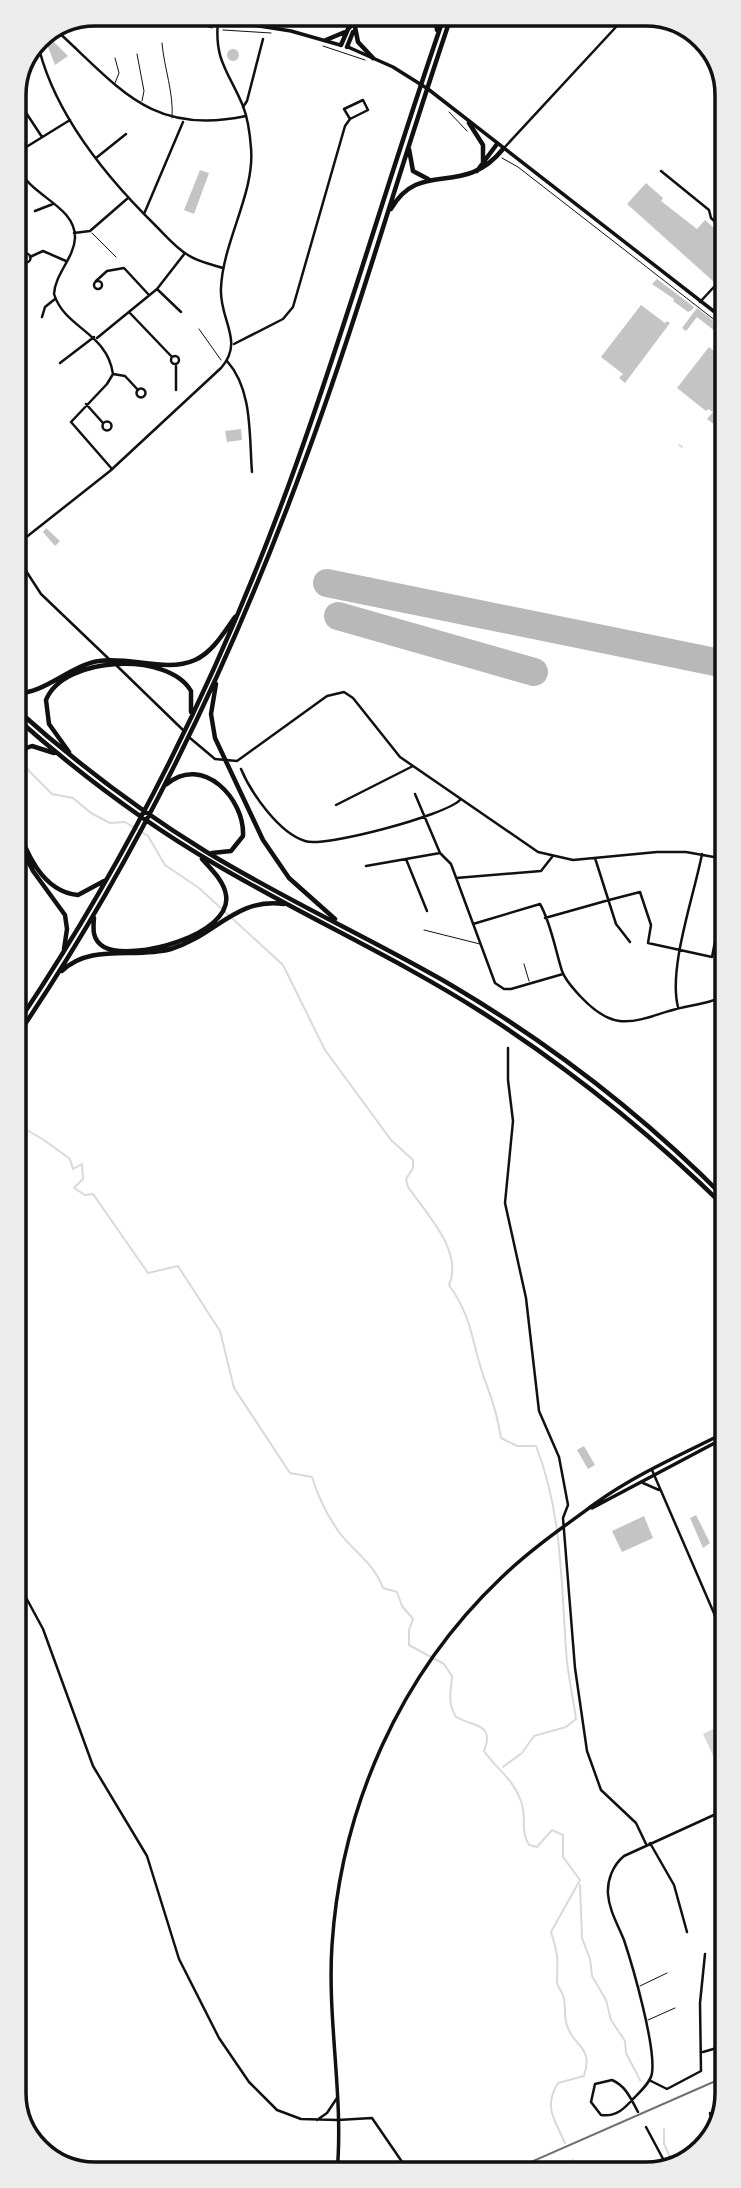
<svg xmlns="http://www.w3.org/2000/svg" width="741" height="2188" font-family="'Noto Sans',sans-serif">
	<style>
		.water { fill: #d9d9d9 }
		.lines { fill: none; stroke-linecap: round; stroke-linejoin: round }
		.stream { stroke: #d9d9d9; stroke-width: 2 }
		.runway { stroke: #b8b8b8; stroke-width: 28 }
		.building { fill: #c4c4c4 }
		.path { stroke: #111; stroke-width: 1 }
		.service { stroke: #111; stroke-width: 1 }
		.minor { stroke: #111; stroke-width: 2.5 }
		.tertiary { stroke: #111; stroke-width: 2.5 }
		.secondary { stroke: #111; stroke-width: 3.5 }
		.motorway { stroke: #111; stroke-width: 4.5 }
		.rail { stroke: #707070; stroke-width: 2 }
		.rim { fill: none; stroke: #111; stroke-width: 3.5 }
	</style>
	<rect width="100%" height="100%" fill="#fff"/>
	<path class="water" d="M721,1725L725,1734L719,1742L726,1757L716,1762L703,1734Z"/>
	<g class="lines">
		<path class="stream" d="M679,445L682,447
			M19,753L29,771L52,794L73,798L91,813L110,823L125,822L148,836L165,865L199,888L283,965L325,1050L391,1140L413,1160V1168L406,1179L408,1187C426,1213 464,1252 449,1285C475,1321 472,1349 487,1386C494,1404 498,1419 501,1438L517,1446H536C562,1512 561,1580 566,1649C567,1672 573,1696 576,1719L566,1727L534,1736L522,1753L503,1767
			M15,1123L42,1139
			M44,1140L70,1159L73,1169L82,1164L83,1179L74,1188L85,1195L93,1194L148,1273L178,1266L220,1331L234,1388L290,1473L312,1477C318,1497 327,1515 339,1532C354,1552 374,1563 383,1588L397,1592L402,1606L413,1619L409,1630V1645L444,1664L452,1676C451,1693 447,1701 456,1717C474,1727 495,1723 484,1751C497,1770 512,1777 521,1801C527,1817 520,1831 529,1845L537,1847L552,1830L563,1835V1857L580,1880L551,1932C558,1954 558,1958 557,1980C556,1985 561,1990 563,1995C566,2004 564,2013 566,2022C572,2048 594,2044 584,2076L558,2083C543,2107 555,2120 565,2143
			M580,1885L582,1938L590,1959L592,1976L606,2000L611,2020L625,2041L626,2053L640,2080
			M664,2129V2144L674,2166
			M573,2160L575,2172"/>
		<path class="runway" d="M327,583L725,664
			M338,616L534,672"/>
	</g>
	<path class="building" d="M53,41L68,56L55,65L48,47V42Z
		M227 55a6 6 0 1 1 12 0a6 6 0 1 1-12 0Z
		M200,170L209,173L194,214L184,210Z
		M646,183L663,198L661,201L697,229L705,220L725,238V271L714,282L627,204Z
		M657,279L694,307L692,310L688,312L673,301L674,299L652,284Z
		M641,305L665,323L667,321L670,323L625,383L619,378L623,374L601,357Z
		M697,308L725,330V339L697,317L686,331L682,328Z
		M709,347L725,360V423L720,429L707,419L713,412L708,409L706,411L677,388Z
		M241,429L242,440L227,442L225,431Z
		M46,528L60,541L55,546L43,532Z
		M726,1077V1130H725L716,1095L722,1094L721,1078Z
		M726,1135V1162H725L718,1137Z
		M584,1446L595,1465L588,1469L577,1450Z
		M696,1515L710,1543L703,1548L690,1518Z
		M644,1516L653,1538L622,1552L612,1531Z"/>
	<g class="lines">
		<path class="path" d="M167,14L212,28
			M223,30L271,33
			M323,46L365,60
			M449,112L467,131
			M502,158L518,167L725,328
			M199,329L221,360"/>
		<path class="service" d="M162,43C164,68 174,93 172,118
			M137,54L144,91L142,101
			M115,58L119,73L115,83
			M92,233L116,257
			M424,930L480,944
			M524,964L529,981
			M640,1986L667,1973
			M648,2020L675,2008"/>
		<path class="minor" d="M56,30C120,88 151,136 246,116
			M37,40C52,112 105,176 156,226C166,236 176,248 188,255C198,262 211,264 223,268
			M20,78L23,91L16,96L17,99L42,137
			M243,107L247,101L263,39
			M70,120L23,149L19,167C28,196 76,205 75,238C74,258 55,274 54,294C65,329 107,332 113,374L107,384L71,422L112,469
			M14,142L23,149
			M504,148L628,14
			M96,158L126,134
			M661,171L709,210L711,218L725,231
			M35,211L53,204
			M144,214L183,122
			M74,233L90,231L128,198
			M21.5 258a4.5 4.5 0 1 1 9 0a4.5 4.5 0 1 1-9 0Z
			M30,257L43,251L66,261
			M96,281L107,271L124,268L149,295
			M94 285a4 4 0 1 1 8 0a4 4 0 1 1-8 0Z
			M157,289L181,312
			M700,302L725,275
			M129,312L172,357
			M42,317L45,307L55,299
			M97,338L157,289L185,253
			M234,344L283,319L293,307L345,126L350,119L368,110L363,100L344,109L350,119
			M171 360a4 4 0 1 1 8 0a4 4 0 1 1-8 0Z
			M227,361C253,390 249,436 252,472
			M60,363L94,337
			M113,374L125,376L138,390
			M136.5 393a4.5 4.5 0 1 1 9 0a4.5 4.5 0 1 1-9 0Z
			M176,390V366
			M86,404L103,423
			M102.5 426a4.5 4.5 0 1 1 9 0a4.5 4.5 0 1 1-9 0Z
			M15,554L41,594L110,660
			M115,664L183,730
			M190,738L215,759L237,761L327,696L344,692L353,698L400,757L538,852L573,860L657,852H686L725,859
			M241,769C251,793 279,833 305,841C324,848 446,815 460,800
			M415,794L440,853L451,864L495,983L504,989H511L563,974
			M336,805L413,766
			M595,858L616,924L630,942
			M406,859L427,911
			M366,866L440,853
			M456,878L541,871L552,857
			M609,900L640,892L651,925L648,943L712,957L718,926L725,927
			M545,918L609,900
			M473,924L540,904C551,923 555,949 562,971C566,982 574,989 581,997C612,1030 629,1024 669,1011C686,1005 713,1004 726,994
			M678,1007C668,968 694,896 702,854
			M508,1048V1080L513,1121L505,1203L526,1298L539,1411L559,1457L568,1505L563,1518L575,1668L587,1751L601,1790L636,1823L646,1844
			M652,1470L726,1641
			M643,1483L659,1490
			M650,1843L674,1885L687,1932
			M703,2052L727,2045
			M649,2080L667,2089L701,2071L700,2003L705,1954
			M638,2112C631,2099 626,2086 612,2080L595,2084L591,2102L601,2115C616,2117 624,2109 633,2099C640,2092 651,2082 652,2073C656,2047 633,1967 624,1940C618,1925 609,1910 608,1894C607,1880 613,1865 624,1856L727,1809
			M710,2113L714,2131
			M338,2120L372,2118L409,2172
			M646,2127L669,2170
			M639,2171L666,2165"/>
		<path class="tertiary" d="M15,546L110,471L221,368C245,341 219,320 221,288C223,241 255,193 251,148C250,134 248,119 243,106C229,72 214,61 218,21
			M16,1579L43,1629L93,1766L147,1856L179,1959L219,2038L249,2082L277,2110L301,2119L338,2120
			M317,2120L327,2113L337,2098"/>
		<path class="secondary" d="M184,14L291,31L340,45
			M348,47L393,67L428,89L725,320
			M592,1508L726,1437
			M337,2173C344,2097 327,2021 332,1945C341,1807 400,1674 501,1578C530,1550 563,1527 596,1503C636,1474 683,1454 726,1432"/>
		<path class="motorway" d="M435,14L437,30
			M355,27L358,42L373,58
			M326,40L345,32
			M341,45L348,29L362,14
			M347,47L353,32
			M469,123L483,145V163
			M409,149L413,171L428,179
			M477,171L497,144
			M391,209C420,158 463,199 503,149
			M216,684L211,714L215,738L263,840L289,878L335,919
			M15,693C44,695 70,665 99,661C130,656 166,673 195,660C213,652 224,632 235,617
			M15,708C74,761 137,809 205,851C285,900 370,938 451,985C551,1044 645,1117 726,1199
			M15,717C77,772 143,822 215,864C303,916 397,958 483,1013C570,1069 652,1135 726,1208
			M15,752L32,746L54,753
			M69,752L49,724L46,700C63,656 168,651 191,691V712
			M167,784C203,754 245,799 243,836L231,851L212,853
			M15,820C25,851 42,892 78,895L104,881
			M15,835L33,871L65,915L67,929L64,949
			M94,918C93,929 92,940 104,947C132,962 233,935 226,895C224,881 211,869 202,859
			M62,971C90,943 135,959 171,949C215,936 236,897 284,904
			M15,1027C133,852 226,661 297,462C350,314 393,163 445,14
			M15,1039C137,860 230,665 304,463C359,315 401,163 452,14"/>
		<path class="rail" d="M508,2172L727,2076"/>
	</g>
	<path d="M0 0H741V2188H0ZM95 26H646A69 69 0 0 1 715 95V2093A69 69 0 0 1 646 2162H95A69 69 0 0 1 26 2093V95A69 69 0 0 1 95 26Z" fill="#ececec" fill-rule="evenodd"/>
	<path class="rim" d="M95 26H646A69 69 0 0 1 715 95V2093A69 69 0 0 1 646 2162H95A69 69 0 0 1 26 2093V95A69 69 0 0 1 95 26Z"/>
</svg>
